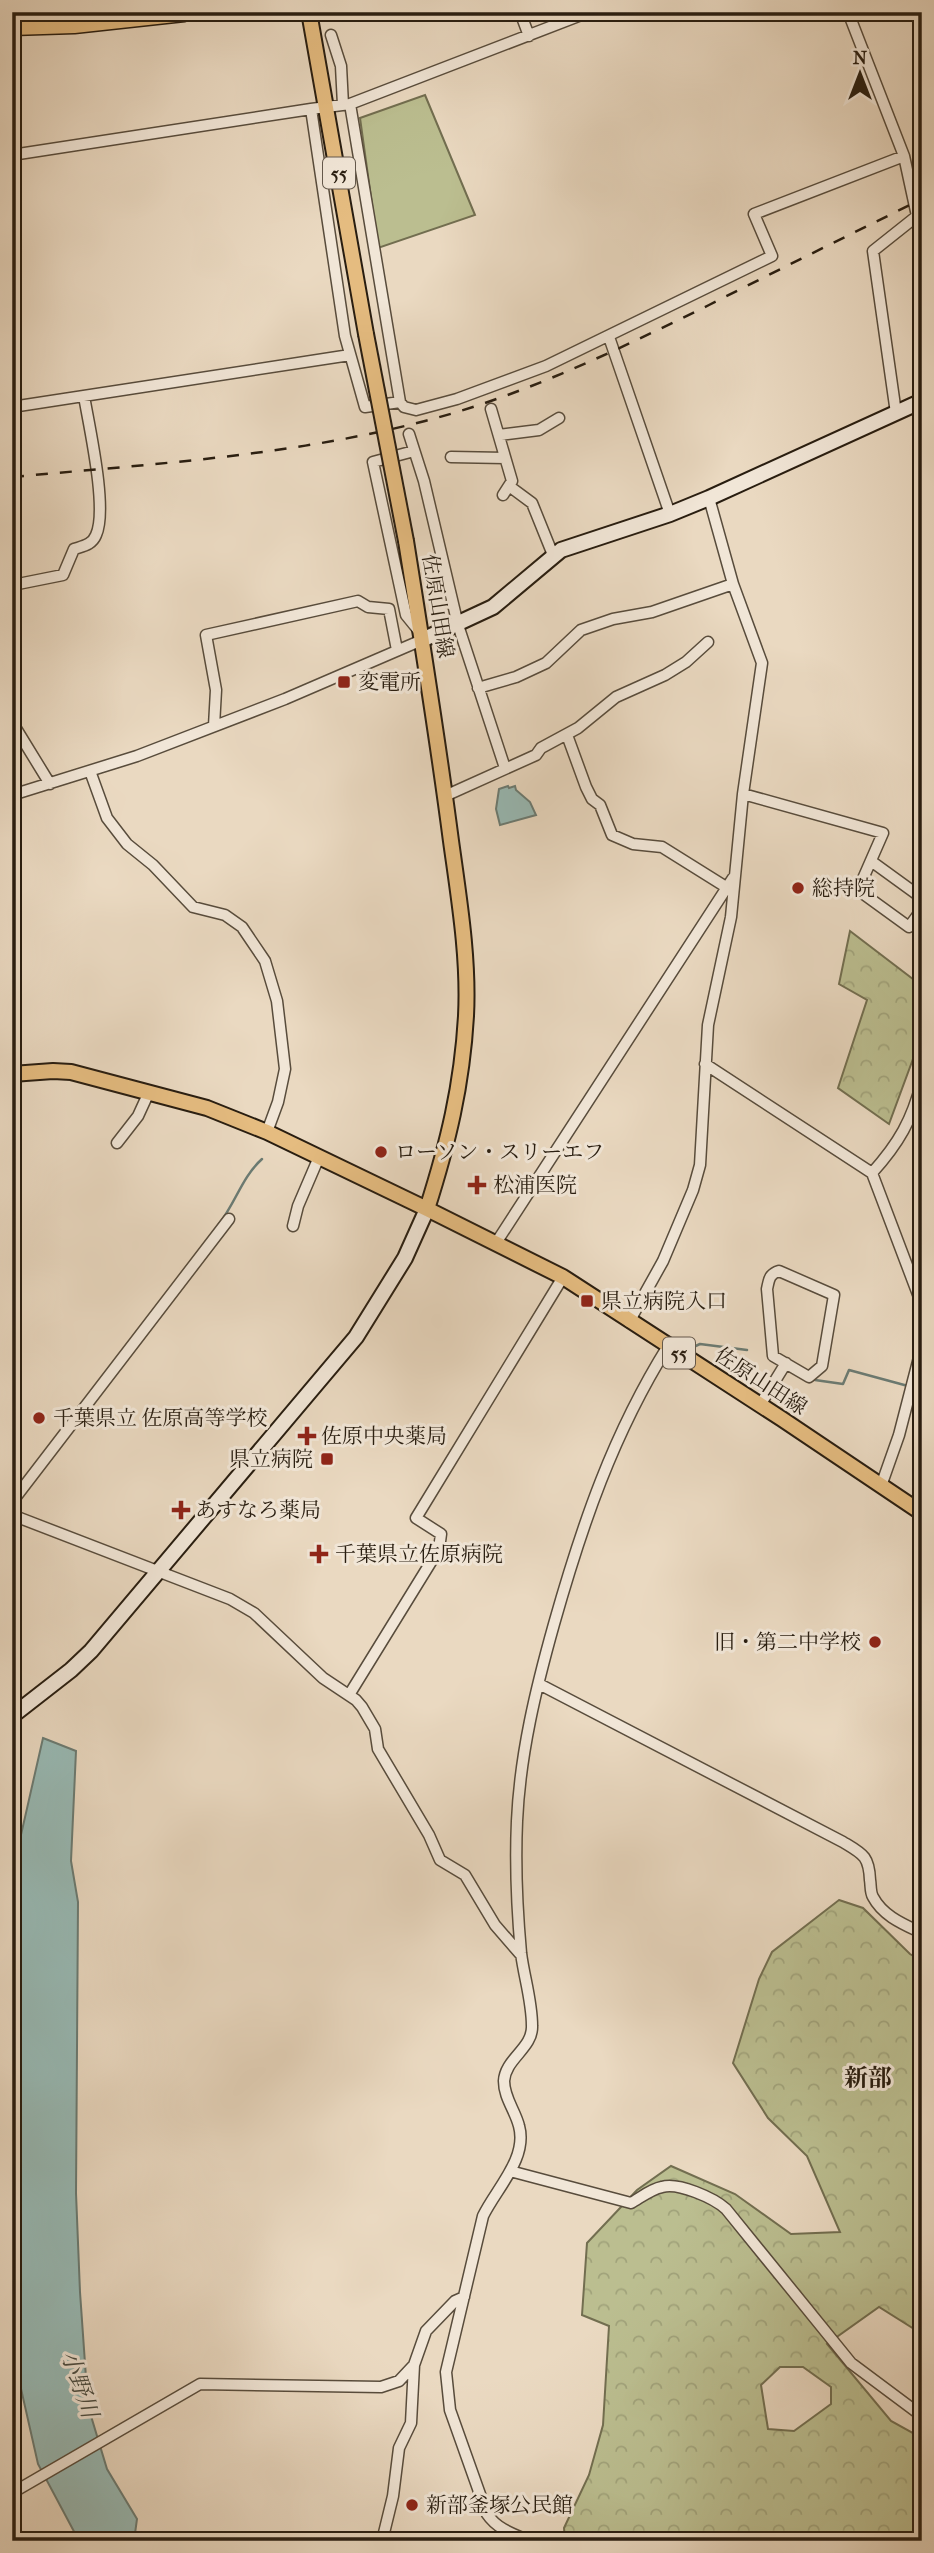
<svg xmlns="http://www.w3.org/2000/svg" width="934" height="2553" font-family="'IM FELL French Canon','Noto Serif JP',serif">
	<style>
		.forest { fill: url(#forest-crowns); stroke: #726e50; stroke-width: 2; fill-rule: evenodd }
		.pitch { fill: #bbbe90; stroke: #726e50; stroke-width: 2 }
		.water { fill: #98bab5; stroke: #6b7b73; stroke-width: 2 }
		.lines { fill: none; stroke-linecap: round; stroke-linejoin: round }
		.stream { stroke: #6b7b73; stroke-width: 2.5 }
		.street-casing { stroke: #584c3c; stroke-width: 13 }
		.secondary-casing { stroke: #281d10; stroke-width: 18 }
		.primary-casing { stroke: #281d10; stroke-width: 18 }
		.highway-casing { stroke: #281d10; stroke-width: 21 }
		.street { stroke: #f1e6d7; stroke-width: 10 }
		.secondary { stroke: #f1e6d7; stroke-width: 14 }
		.primary { stroke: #e5bc80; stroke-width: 14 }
		.highway { stroke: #e5bc80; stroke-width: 18 }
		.rail { stroke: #281d10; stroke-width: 2.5; stroke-dasharray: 12 12; stroke-linecap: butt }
		.primary-bridge-casing { stroke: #281d10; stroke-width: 18; stroke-linecap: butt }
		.primary-bridge { stroke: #e5bc80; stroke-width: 14 }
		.poi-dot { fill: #8f2418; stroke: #f1e6d7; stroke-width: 2.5 }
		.labels { text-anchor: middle; stroke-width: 6; stroke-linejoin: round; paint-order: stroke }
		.shield { fill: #f1e6d7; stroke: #64594c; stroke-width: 2 }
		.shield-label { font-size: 19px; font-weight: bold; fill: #281d10 }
		.street-label { font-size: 21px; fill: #281d10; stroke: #f1e6d7 }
		.poi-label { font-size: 21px; fill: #281d10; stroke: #f1e6d7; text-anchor: start }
		.water-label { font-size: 23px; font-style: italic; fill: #4a4c42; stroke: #f1e6d7 }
		.quarter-label { font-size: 24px; font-weight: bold; fill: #281d10; stroke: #f1e6d7 }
	</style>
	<defs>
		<pattern id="forest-crowns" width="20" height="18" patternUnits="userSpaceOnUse" patternTransform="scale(1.75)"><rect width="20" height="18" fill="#bbbe90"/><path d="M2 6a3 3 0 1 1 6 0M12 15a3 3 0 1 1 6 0" fill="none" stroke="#a1a37b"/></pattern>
	</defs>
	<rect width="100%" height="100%" fill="#ead9c1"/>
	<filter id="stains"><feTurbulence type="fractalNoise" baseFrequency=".00286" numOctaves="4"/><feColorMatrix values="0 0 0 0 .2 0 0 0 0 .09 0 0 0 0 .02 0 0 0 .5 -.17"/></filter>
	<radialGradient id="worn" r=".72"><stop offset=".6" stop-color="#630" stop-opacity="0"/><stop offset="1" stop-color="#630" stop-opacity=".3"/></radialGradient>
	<path class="forest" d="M850,931L922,986V1047L913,1059L889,1124L838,1088L867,1000L839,984Z
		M839,1900L863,1908L910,1954L922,1961V2334L879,2307L827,2344L891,2421L922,2438V2541H565L564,2528L589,2475L603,2425L609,2326L582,2315L587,2243L637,2190L671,2166L735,2194L791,2234L840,2232L807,2156L768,2118L733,2063L759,1979L772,1952ZM780,2367H803L831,2387V2404L794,2431L768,2429L761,2385Z"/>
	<path class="pitch" d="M425,95L475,215L378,248L360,118Z"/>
	<path class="water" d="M508,786L509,788L515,786L516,790L530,802L536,815L500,825L496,809L499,789Z
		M43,1738L76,1751L71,1861L78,1902L76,2193L80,2292L88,2406L107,2469L137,2519L134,2541L78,2539L38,2464L12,2349L18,2277L20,2059L15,1993L12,1986V1932L21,1892L18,1848Z"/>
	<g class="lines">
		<path class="stream" d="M219,1224C236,1202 242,1177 262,1159
			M689,1349L700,1344L747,1350
			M815,1380L843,1384L849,1370L908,1386"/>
		<g class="street-casing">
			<path id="street" d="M520,12L529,36
				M848,12L904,156L917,216L873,251L896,413
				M331,35L341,66L343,105
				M350,104L400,402L404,407L416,410L457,399L546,366L772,256L754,214L904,156
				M12,155L311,109
				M609,337L670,514
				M400,402L365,407L345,336L311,109L350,104L589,12
				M12,407L350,355
				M491,409L512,481L503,495
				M409,434L424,481L458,625L505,768
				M499,435L539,430L559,418
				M414,451L373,462L406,615L419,631
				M451,457L505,458
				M509,486L532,503L553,555
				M12,603L13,588L18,584L63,575L74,549C83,546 92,545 96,535C108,509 89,426 84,396
				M478,688L516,677L546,663L581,630L613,619L652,612L733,584
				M12,722L50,784
				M214,726L216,690L206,635L358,601L368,607L389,609L397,650
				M567,735L586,787L592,799L600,805L612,835L633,844L662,847L726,887
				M90,771L107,818L127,844L153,865L193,907L225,915L242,927L265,961L277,1001L285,1069L278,1102L267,1132
				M743,794L883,833L858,890L909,927L922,909
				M12,795L137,756L285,699L422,640
				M445,796L536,755L541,748L578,728L616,697L665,675L686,662L708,642
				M871,861L922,898
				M705,1064L872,1173L922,1305
				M117,1143L138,1116L149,1092
				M872,1173C899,1143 912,1120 922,1081
				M293,1226L298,1206L319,1157
				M496,1243L733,878
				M779,1271L834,1295L822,1366L809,1377L773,1356L767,1289C769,1280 769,1274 779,1271Z
				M629,1322L663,1261L693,1190L700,1165L708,1025L731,917L743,794L762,663L733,584L709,498
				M760,1405L786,1363
				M881,1486L899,1435L922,1346
				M12,1502L229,1219
				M12,1515L230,1599L254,1613L323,1678L356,1700L362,1707L375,1729L378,1749L429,1835L440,1860L465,1875L495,1925L521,1955
				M539,1684L843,1842C863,1854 869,1856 870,1880C871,1885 870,1892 873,1897C883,1916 903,1924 922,1933
				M349,1695L439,1549L441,1534L416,1518L563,1277
				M510,2171L631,2203C640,2198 651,2189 662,2187C678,2182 714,2198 726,2209L851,2363L922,2416
				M12,2493L200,2384L381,2387L399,2381L414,2365L426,2331L455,2301L464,2297
				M382,2541L393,2496L399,2448L411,2423L414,2365
				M530,2541C513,2534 497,2529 487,2514L450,2410L446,2372L483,2216C496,2189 528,2158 519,2126C515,2110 504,2098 504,2081C505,2059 533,2048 532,2026C532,2001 524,1977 521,1953C517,1909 515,1865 517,1821C520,1754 536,1688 554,1624C582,1525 613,1434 668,1346"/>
		</g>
		<g class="secondary-casing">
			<path id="secondary" d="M422,640L493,607L561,550L670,514L709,498L922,401
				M12,1716L71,1670L91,1651L356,1337L405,1258L427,1209"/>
		</g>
		<g class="primary-casing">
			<path id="primary" d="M309,12L366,334
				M406,541C422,641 438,741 451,841C459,899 469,958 466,1016C462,1086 448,1143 427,1209
				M12,1074L53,1071L71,1072L207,1108L267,1132L427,1209L563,1277L782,1419L922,1513"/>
		</g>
		<g class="highway-casing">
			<path id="highway" d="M12,26L74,24L184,12"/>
		</g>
		<use href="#street" class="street"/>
		<use href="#secondary" class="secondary"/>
		<use href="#primary" class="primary"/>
		<use href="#highway" class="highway"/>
		<path class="rail" d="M12,477C151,464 290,456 425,421C525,395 617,350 709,305C780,269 851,234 922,199"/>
		<g class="primary-bridge-casing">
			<path id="primary-bridge" d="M366,334L406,541"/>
		</g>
		<use href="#primary-bridge" class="primary-bridge"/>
	</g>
	<g class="poi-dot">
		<rect x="337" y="675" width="14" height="14" rx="3.5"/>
		<circle cx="798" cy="888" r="7"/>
		<circle cx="381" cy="1152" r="7"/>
		<path d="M473.5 1174.5h7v7h7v7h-7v7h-7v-7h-7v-7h7z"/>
		<rect x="580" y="1294" width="14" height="14" rx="3.5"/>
		<circle cx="39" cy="1418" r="7"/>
		<path d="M303.5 1425.5h7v7h7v7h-7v7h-7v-7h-7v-7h7z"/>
		<rect x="320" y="1452" width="14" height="14" rx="3.5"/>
		<path d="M177.5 1499.5h7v7h7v7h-7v7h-7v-7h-7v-7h7z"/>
		<path d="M315.5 1543.5h7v7h7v7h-7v7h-7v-7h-7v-7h7z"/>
		<circle cx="875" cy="1642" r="7"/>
		<circle cx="412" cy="2505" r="7"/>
	</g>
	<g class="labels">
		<g class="shield">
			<rect x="323" y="157.5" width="32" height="31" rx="5"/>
			<rect x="663" y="1337.5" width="32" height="31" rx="5"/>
		</g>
		<g class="shield-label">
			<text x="339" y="180">55</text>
			<text x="679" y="1360">55</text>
		</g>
		<g class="street-label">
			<text transform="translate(438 606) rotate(81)" y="7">佐原山田線</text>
			<text transform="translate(761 1381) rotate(33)" y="7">佐原山田線</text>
		</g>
		<g class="poi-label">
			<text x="358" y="689">変電所</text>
			<text x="812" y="895">総持院</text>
			<text x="395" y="1159">ローソン・スリーエフ</text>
			<text x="493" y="1192">松浦医院</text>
			<text x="601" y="1308">県立病院入口</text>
			<text x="53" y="1425">千葉県立 佐原高等学校</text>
			<text x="321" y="1443">佐原中央薬局</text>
			<text x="313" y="1466" text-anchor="end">県立病院</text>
			<text x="195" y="1517">あすなろ薬局</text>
			<text x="335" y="1561">千葉県立佐原病院</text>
			<text x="861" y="1649" text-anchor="end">旧・第二中学校</text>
			<text x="426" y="2512">新部釜塚公民館</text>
		</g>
		<g class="water-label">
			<text transform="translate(80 2384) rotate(71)" y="8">小野川</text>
		</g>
		<g class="quarter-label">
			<text x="868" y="2086">新部</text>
		</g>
	</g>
	<rect width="934" height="2553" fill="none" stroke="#ead9c1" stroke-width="42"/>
	<rect x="14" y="14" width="906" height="2525" fill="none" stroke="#281d10" stroke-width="3.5"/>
	<rect x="21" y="21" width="892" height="2511" fill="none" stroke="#281d10" stroke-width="2"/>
	<g transform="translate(860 74)" stroke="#f1e6d7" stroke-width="5" paint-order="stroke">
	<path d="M0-5L12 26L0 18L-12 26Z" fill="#281d10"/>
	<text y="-10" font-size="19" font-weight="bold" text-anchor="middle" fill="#281d10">N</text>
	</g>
	<rect width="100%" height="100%" filter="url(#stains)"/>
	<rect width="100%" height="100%" fill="url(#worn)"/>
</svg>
